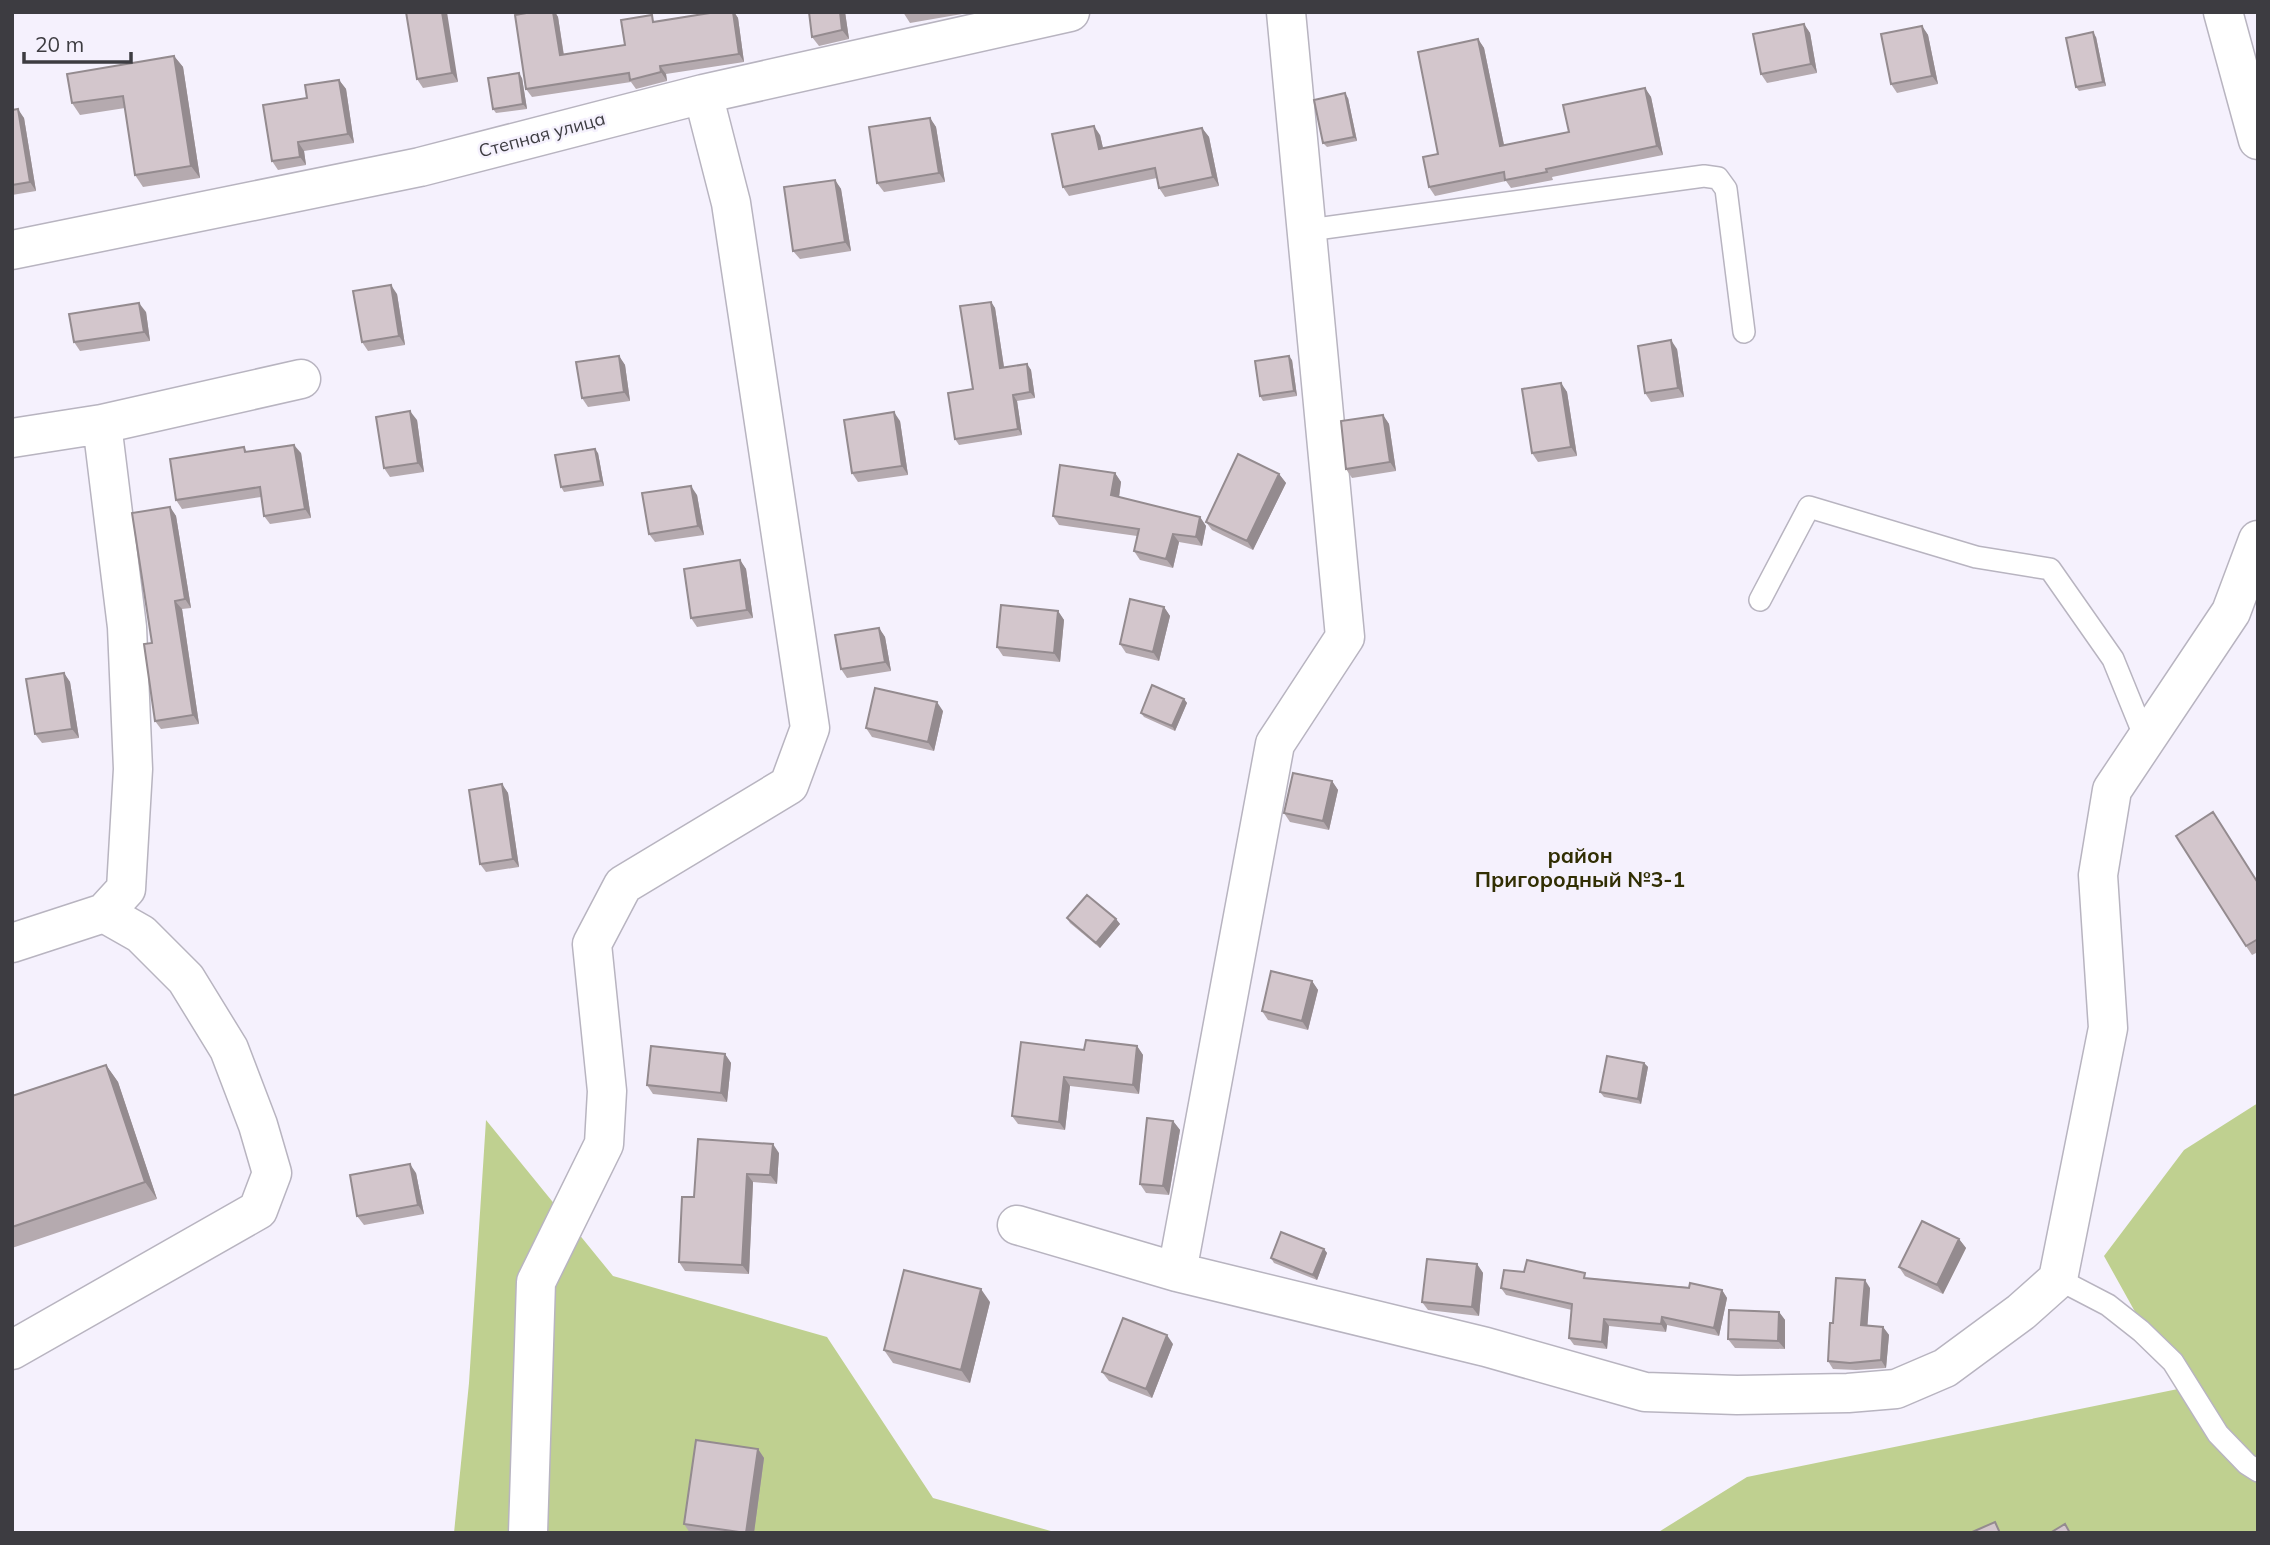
<svg xmlns="http://www.w3.org/2000/svg" width="2270" height="1545" font-family="Mulish,sans-serif">
	<style>
		.green { fill: #bfd090 }
		.lines { fill: none; stroke-linecap: round; stroke-linejoin: round }
		.lane-casing { stroke: #b8b4c0; stroke-width: 24 }
		.street-casing { stroke: #b8b4c0; stroke-width: 41 }
		.lane { stroke: #fff; stroke-width: 21 }
		.street { stroke: #fff; stroke-width: 38 }
		.wall { fill: #b5aaaf }
		.shaded-wall { fill: #948b8f }
		.building { fill: #d3c6cc; stroke: #948b8f; stroke-width: 2 }
		.labels { text-anchor: middle; stroke-width: 5; stroke-linejoin: round; paint-order: stroke }
		.street-label { font-size: 18px; fill: #3d3c41; stroke: #f5f1fd }
		.quarter-label { font-size: 21px; font-weight: bold; fill: #312e03; stroke: #f5f1fd }
	</style>
	<rect width="100%" height="100%" fill="#f5f1fd"/>
	<path class="green" d="M2258,1103V1533H1657L1747,1477L2178,1389L2104,1256L2184,1150Z
		M486,1120L613,1276L827,1337L933,1498L1058,1533H454L469,1383Z"/>
	<g class="lines">
		<g class="lane-casing">
			<path id="lane" d="M1309,230L1704,176L1718,178L1726,189L1744,332
				M1760,600L1809,507L1976,557L2050,569L2113,659L2146,740
				M2058,1279L2108,1305L2141,1331L2173,1362L2218,1434L2247,1464L2258,1471"/>
		</g>
		<g class="street-casing">
			<path id="street" d="M2223,12L2258,140
				M12,250L420,167L703,94L1070,12
				M12,438L102,424L301,379
				M12,943L104,913L126,889L133,769L127,627L102,424
				M1017,1225L1177,1272L1486,1347L1645,1392L1737,1395L1848,1393L1896,1389L1945,1368L2021,1312L2058,1279L2108,1028L2098,875L2112,790L2231,612L2258,540
				M1177,1272L1275,744L1345,637L1286,12
				M12,1350L258,1210L272,1173L258,1125L229,1049L186,979L141,934L104,913
				M528,1533L536,1282L604,1144L607,1091L592,944L623,885L789,785L810,728L731,203L703,94"/>
		</g>
		<use href="#lane" class="lane"/>
		<use href="#street" class="street"/>
	</g>
	<path class="wall" d="M532,12H555L558,17L564,55L625,45L657,21L716,12H734L738,18L744,62L666,74L667,81L636,89L631,82L532,97L526,89Z
		M845,12L849,39L819,46L812,37Z
		M903,12H962V14L910,23Z
		M442,13L458,82L423,88L417,79Z
		M1804,24L1810,33L1817,73L1767,83L1761,74Z
		M1922,26L1928,35L1938,84L1897,93L1891,84Z
		M2096,37L2106,86L2079,91L2076,87Z
		M1478,39L1484,48L1504,145L1569,132L1645,88L1651,97L1663,155L1552,177L1553,180L1511,188L1506,181L1435,196L1429,187L1438,154Z
		M174,56L183,67L200,178L143,187L135,175L125,108L80,115L72,103Z
		M522,78L527,109L496,113L493,109Z
		M339,80L346,89L354,143L304,151L306,165L278,170L272,161L307,98Z
		M1348,98L1357,141L1327,147L1323,143Z
		M12,110L24,118L36,191L12,195Z
		M930,118L936,127L945,182L884,192L877,183Z
		M1202,128L1209,137L1219,186L1165,197L1159,188L1157,178L1069,196L1063,187L1100,135L1103,148Z
		M835,180L841,189L851,251L800,259L793,251Z
		M397,294L405,345L368,351L362,342Z
		M991,302L995,308L1004,367L1027,364L1031,370L1035,398L1017,401L1022,435L959,445L955,439L973,389Z
		M146,312L150,341L80,351L74,342Z
		M1677,349L1684,397L1651,402L1645,393Z
		M619,356L625,365L630,401L588,407L582,398Z
		M1292,360L1297,396L1263,401L1260,396Z
		M1561,383L1567,392L1577,456L1538,462L1532,453Z
		M1383,415L1389,424L1396,471L1352,478L1346,469Z
		M417,420L424,472L390,477L384,468Z
		M900,421L908,475L858,482L852,473Z
		M244,447L247,452L301,453L311,518L270,524L264,516L261,497L182,509L176,500Z
		M598,453L604,486L564,492L561,487Z
		M1115,473L1121,482L1119,497L1200,517L1206,526L1202,546L1179,542L1173,568L1140,560L1134,551L1137,536L1059,525L1053,516Z
		M1279,474L1286,483L1253,550L1212,530L1206,522Z
		M697,495L704,535L655,542L649,534Z
		M170,507L176,516L191,608L182,609L199,724L161,729L155,721L152,643Z
		M740,560L746,569L753,618L697,627L691,618Z
		M1164,607L1170,616L1159,661L1126,653L1120,644Z
		M1058,611L1064,620L1060,662L1003,656L997,647Z
		M879,628L885,637L891,671L847,678L841,669Z
		M64,673L70,682L79,738L42,743L35,734Z
		M1184,699L1187,703L1175,731L1144,717L1141,713Z
		M943,711L934,751L872,737L866,728Z
		M1332,781L1338,790L1329,830L1290,822L1284,813Z
		M502,784L508,793L519,867L486,872L480,864Z
		M2258,882V952L2252,955L2246,946Z
		M1067,918L1116,919L1120,924L1100,948L1070,923Z
		M1312,981L1318,990L1308,1030L1268,1020L1262,1011Z
		M1137,1046L1143,1055L1139,1094L1070,1086L1065,1130L1018,1124L1012,1116L1084,1050Z
		M725,1054L731,1063L727,1102L653,1094L647,1085Z
		M1644,1063L1648,1067L1641,1104L1604,1097L1600,1092Z
		M106,1065L118,1082L157,1199L12,1248V1096Z
		M1173,1121L1180,1130L1169,1195L1146,1193L1140,1184Z
		M779,1153L777,1184L753,1182L749,1274L685,1271L679,1262L694,1197Z
		M416,1173L424,1214L364,1225L357,1216Z
		M1959,1239L1966,1248L1943,1294L1905,1276L1899,1267Z
		M1324,1249L1327,1253L1317,1280L1274,1263L1271,1258Z
		M1477,1264L1483,1273L1479,1316L1428,1310L1422,1302Z
		M1588,1278L1722,1290L1727,1298L1719,1336L1667,1325L1666,1332L1609,1326L1607,1349L1574,1345L1569,1338L1572,1310L1506,1295L1501,1288Z
		M1870,1288L1867,1326L1883,1327L1889,1335L1886,1368L1856,1370L1833,1369L1828,1361L1833,1323Z
		M990,1302L970,1383L893,1363L884,1350Z
		M1779,1312L1785,1320V1349L1735,1348L1728,1339Z
		M1173,1344L1152,1398L1109,1381L1102,1372Z
		M758,1449L764,1458L754,1533H690L684,1524Z"/>
	<path class="shaded-wall" d="M442,12H447L458,82L452,73Z
		M553,12H555L558,17L565,64L560,55Z
		M733,12H734L738,18L744,62L739,54Z
		M840,12H845L849,39L842,30Z
		M1804,24L1810,33L1817,73L1811,64Z
		M1922,26L1928,35L1938,84L1932,76Z
		M2093,32L2096,37L2106,86L2103,82Z
		M1478,39L1484,48L1506,155L1500,146Z
		M174,56L183,67L200,178L191,166Z
		M660,66L666,74L667,81L661,72Z
		M519,73L522,78L527,109L523,104Z
		M339,80L346,89L354,143L348,134Z
		M1645,88L1651,97L1663,155L1657,146Z
		M1345,93L1348,98L1357,141L1354,137Z
		M18,109L24,118L36,191L30,182Z
		M930,118L936,127L945,182L939,173Z
		M1094,126L1100,135L1105,157L1099,149Z
		M1202,128L1209,137L1219,186L1213,177Z
		M298,142L304,151L306,165L300,157Z
		M835,180L841,189L851,251L845,242Z
		M391,285L397,294L405,345L399,336Z
		M991,302L995,308L1005,374L1000,368Z
		M139,303L146,312L150,341L144,332Z
		M1671,340L1677,349L1684,397L1678,388Z
		M619,356L625,365L630,401L624,392Z
		M1289,356L1292,360L1297,396L1294,391Z
		M1027,364L1031,370L1035,398L1030,392Z
		M1561,383L1567,392L1577,456L1571,447Z
		M1013,395L1017,401L1022,435L1018,429Z
		M410,411L417,420L424,472L418,463Z
		M894,412L900,421L908,475L902,466Z
		M1383,415L1389,424L1396,471L1390,462Z
		M294,445L301,453L311,518L305,509Z
		M595,449L598,453L604,486L601,481Z
		M1115,473L1121,482L1118,504L1111,495Z
		M1279,474L1286,483L1253,550L1247,541Z
		M691,486L697,495L704,535L698,526Z
		M170,507L176,516L191,608L185,599Z
		M1200,517L1206,526L1202,546L1196,537Z
		M1173,534L1179,542L1173,568L1166,559Z
		M740,560L746,569L753,618L747,610Z
		M175,601L182,609L199,724L193,715Z
		M1164,607L1170,616L1159,661L1153,652Z
		M1058,611L1064,620L1060,662L1054,653Z
		M879,628L885,637L891,671L885,662Z
		M64,673L70,682L79,738L72,729Z
		M1184,699L1187,703L1175,731L1172,726Z
		M937,702L943,711L934,751L928,742Z
		M1332,781L1338,790L1329,830L1323,821Z
		M502,784L508,793L519,867L513,859Z
		M1116,919L1120,924L1100,948L1096,943Z
		M1312,981L1318,990L1308,1030L1302,1021Z
		M1137,1046L1143,1055L1139,1094L1133,1085Z
		M725,1054L731,1063L727,1102L721,1093Z
		M1644,1063L1648,1067L1641,1104L1638,1099Z
		M106,1065L118,1082L157,1199L145,1182Z
		M1064,1077L1070,1086L1065,1130L1059,1122Z
		M1173,1121L1180,1130L1169,1195L1163,1186Z
		M773,1144L779,1153L777,1184L770,1175Z
		M410,1164L416,1173L424,1214L418,1205Z
		M747,1174L753,1182L749,1274L742,1265Z
		M1959,1239L1966,1248L1943,1294L1937,1285Z
		M1324,1249L1327,1253L1317,1280L1313,1275Z
		M1477,1264L1483,1273L1479,1316L1472,1307Z
		M1865,1280L1870,1288L1867,1333L1861,1325Z
		M981,1289L990,1302L970,1383L961,1370Z
		M1722,1290L1727,1298L1719,1336L1714,1328Z
		M1779,1312L1785,1320V1349L1778,1341Z
		M1662,1317L1667,1325L1666,1332L1661,1324Z
		M1604,1319L1609,1326L1607,1349L1602,1342Z
		M1883,1327L1889,1335L1886,1368L1881,1360Z
		M1167,1335L1173,1344L1152,1398L1146,1389Z
		M758,1449L764,1458L754,1533H746Z"/>
	<path class="building" d="M406,12H442L452,73L417,79Z
		M532,12H553L560,55L625,45L621,20L652,15L653,22L716,12H733L739,54L660,66L661,72L630,80L629,73L526,89L515,15Z
		M809,12H840L842,30L812,37Z
		M1804,24L1811,64L1761,74L1753,34Z
		M1922,26L1932,76L1891,84L1881,34Z
		M2093,32L2103,82L2076,87L2066,38Z
		M1478,39L1500,146L1569,132L1563,105L1645,88L1657,146L1546,169L1547,172L1505,180L1504,172L1429,187L1423,157L1438,154L1418,52Z
		M174,56L191,166L135,175L123,96L72,103L67,74Z
		M519,73L523,104L493,109L488,78Z
		M339,80L348,134L298,142L300,157L272,161L263,105L307,98L305,85Z
		M1345,93L1354,137L1323,143L1314,100Z
		M18,109L30,182L12,185V110Z
		M930,118L939,173L877,183L869,127Z
		M1094,126L1099,149L1202,128L1213,177L1159,188L1155,168L1063,187L1052,134Z
		M835,180L845,242L793,251L784,187Z
		M391,285L399,336L362,342L353,291Z
		M991,302L1000,368L1027,364L1030,392L1013,395L1018,429L955,439L948,393L973,389L960,306Z
		M139,303L144,332L74,342L69,314Z
		M1671,340L1678,388L1645,393L1638,346Z
		M619,356L624,392L582,398L576,362Z
		M1289,356L1294,391L1260,396L1255,361Z
		M1561,383L1571,447L1532,453L1522,389Z
		M410,411L418,463L384,468L376,417Z
		M894,412L902,466L852,473L844,420Z
		M1383,415L1390,462L1346,469L1341,421Z
		M294,445L305,509L264,516L260,487L176,500L170,459L244,447L245,452Z
		M595,449L601,481L561,487L555,455Z
		M1238,454L1279,474L1247,541L1206,522Z
		M1060,465L1115,473L1111,495L1200,517L1196,537L1173,534L1166,559L1134,551L1139,529L1053,516Z
		M691,486L698,526L649,534L642,493Z
		M170,507L185,599L175,601L193,715L155,721L144,644L152,643L132,513Z
		M740,560L747,610L691,618L684,569Z
		M1130,599L1164,607L1153,652L1120,644Z
		M1001,605L1058,611L1054,653L997,647Z
		M879,628L885,662L841,669L835,635Z
		M64,673L72,729L35,734L26,679Z
		M1152,685L1184,699L1172,726L1141,713Z
		M875,688L937,702L928,742L866,728Z
		M1293,773L1332,781L1323,821L1284,813Z
		M502,784L513,859L480,864L469,790Z
		M2213,812L2258,883V939L2246,946L2176,836Z
		M1087,895L1116,919L1096,943L1067,918Z
		M1271,971L1312,981L1302,1021L1262,1011Z
		M1086,1040L1137,1046L1133,1085L1064,1077L1059,1122L1012,1116L1021,1042L1084,1050Z
		M651,1046L725,1054L721,1093L647,1085Z
		M1607,1056L1644,1063L1638,1099L1600,1092Z
		M106,1065L145,1182L12,1227V1096Z
		M1147,1118L1173,1121L1163,1186L1140,1184Z
		M698,1139L773,1144L770,1175L747,1174L742,1265L679,1262L682,1197H694Z
		M410,1164L418,1205L357,1216L350,1175Z
		M1922,1221L1959,1239L1937,1285L1899,1267Z
		M1281,1232L1324,1249L1313,1275L1271,1258Z
		M1427,1259L1477,1264L1472,1307L1422,1302Z
		M1527,1260L1585,1273L1584,1278L1689,1288L1690,1283L1722,1290L1714,1328L1662,1317L1661,1324L1604,1319L1602,1342L1569,1338L1572,1304L1501,1288L1504,1270L1524,1272Z
		M904,1270L981,1289L961,1370L884,1350Z
		M1836,1278L1865,1280L1861,1325L1883,1327L1881,1360L1850,1363L1828,1361L1830,1323H1833Z
		M1729,1310L1779,1312L1778,1341L1728,1339Z
		M1123,1318L1167,1335L1146,1389L1102,1372Z
		M696,1440L758,1449L746,1533L684,1524Z
		M1995,1522L2000,1533H1970Z
		M2065,1524L2070,1533H2050Z"/>
	<g class="labels">
		<g class="street-label">
			<text transform="translate(542 135) rotate(-15)" y="6">Степная улица</text>
		</g>
		<g class="quarter-label">
			<text x="1580" y="863">район<tspan x="1580" dy="24">Пригородный №3-1</tspan></text>
		</g>
	</g>
	<rect width="2270" height="1545" fill="none" stroke="#3d3c41" stroke-width="28"/>
	<path d="M24 52v10h107v-10" fill="none" stroke="#3d3c41" stroke-width="3.5"/>
	<text x="35" y="52" font-size="21" fill="#3d3c41" stroke="#f5f1fd" stroke-width="5" paint-order="stroke">20 m</text>
</svg>
